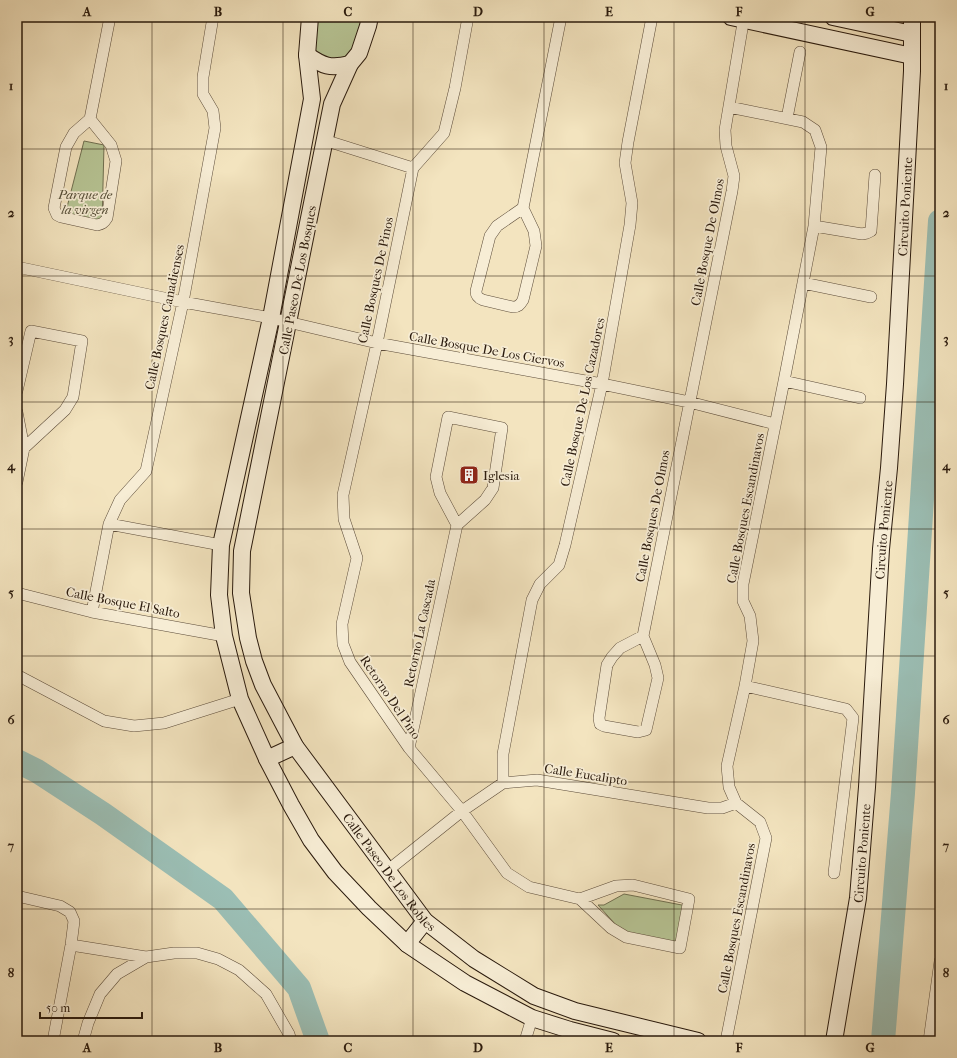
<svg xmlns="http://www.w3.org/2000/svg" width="957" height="1058" font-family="'IM FELL French Canon',serif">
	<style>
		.green { fill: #b7c595; stroke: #707051 }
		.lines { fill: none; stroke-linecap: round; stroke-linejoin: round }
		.river { stroke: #9bbeb4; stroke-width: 24 }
		.street-casing { stroke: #5c4c3a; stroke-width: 12 }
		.secondary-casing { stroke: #2a1a0d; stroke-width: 18 }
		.street { stroke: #f7edd5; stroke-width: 11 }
		.secondary { stroke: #f7edd5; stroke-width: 16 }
		.grid { fill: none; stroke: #2a1a0d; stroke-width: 1; stroke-opacity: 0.55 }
		.labels { text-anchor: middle; stroke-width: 3.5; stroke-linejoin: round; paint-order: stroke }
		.park-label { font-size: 13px; font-style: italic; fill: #544d36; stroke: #f7edd5 }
		.street-label { font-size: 13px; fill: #2a1a0d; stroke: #f7edd5 }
		.poi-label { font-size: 13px; fill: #2a1a0d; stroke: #f7edd5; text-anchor: start }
		.neatline { fill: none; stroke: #2a1a0d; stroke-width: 1.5 }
		.grid-label { font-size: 13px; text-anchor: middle; font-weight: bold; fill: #2a1a0d }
	</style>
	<rect width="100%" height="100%" fill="#f3e4bf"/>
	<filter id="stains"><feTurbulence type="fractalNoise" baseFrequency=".005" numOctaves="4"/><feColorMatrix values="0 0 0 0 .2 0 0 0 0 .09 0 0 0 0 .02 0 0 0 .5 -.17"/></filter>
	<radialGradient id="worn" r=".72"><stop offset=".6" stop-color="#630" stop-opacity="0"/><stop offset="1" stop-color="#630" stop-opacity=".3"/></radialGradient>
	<path class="green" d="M310,17H362L352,55L323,63L304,39Z
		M84,141L104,145L102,224L65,215Z
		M624,894L687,906L680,946L625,935L598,905H604Z"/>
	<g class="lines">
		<path class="river" d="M17,761L37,771L103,814L223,899L299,988L318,1041
			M883,1041L903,793L940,221"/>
		<g class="street-casing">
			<path id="street" d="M468,17L455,88L444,133L413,168L377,343L343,495L344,519L357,558L342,624L343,644L350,662L409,748L462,811L507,873L529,887L580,899L611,928L626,937L680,948L689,899L633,885L616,886L580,899
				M787,118L800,52
				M90,119L111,145L116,161L107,218C104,223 102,224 97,225L61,217L57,215L54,208L66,147L74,133L90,119L110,17
				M324,140L413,168
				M523,208L497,226L490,236L476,291C476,296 478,298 483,300L513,307C518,307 520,305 523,300L536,246L534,231L523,208L561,17
				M814,226L862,234L867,233L871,231L875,175
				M17,267L183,302L271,318L377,343L602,384L689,402L775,424
				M803,283L871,297
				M784,381L860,398
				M17,391L31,331L82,341L73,397L65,410L24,448
				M17,412L24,448L17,482
				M448,417L502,428L493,488L485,500L457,525L440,493L436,477Z
				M109,524L221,545
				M17,593L92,612L224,636
				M92,612L109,524L120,500L146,471L183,302L215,128L213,111L203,94V77L213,17
				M643,636L620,648L612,657L607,665L599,718L600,724L604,726L638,732L646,730L658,678L655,665L643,636L732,191L734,176L726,146L725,130L744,17
				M17,675L104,721L134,726L164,723L240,699
				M745,686L846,709L853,718L834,873
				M409,748L457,525
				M503,783V754L532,600L540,584L559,565L565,545L602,384L630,225L632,203L625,163L628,142L652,17
				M387,871L462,811L503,783L537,780L708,808H722L736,803
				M17,896L60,906L70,912L74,921L71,945L53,1041
				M71,945L146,957
				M83,1041L88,1023L100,994L117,974L146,957L174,953H197L218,959L239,970L266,994L289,1034L291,1041
				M525,1041L532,1018
				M726,1041L766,838L760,822L736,803L729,787L727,766L745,686L753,641L750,616L743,601V584L784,381L814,226L821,147L815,130L803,122L729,107
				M929,1041L940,961"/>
		</g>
		<g class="secondary-casing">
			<g id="secondary">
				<path d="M310,17L307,55L312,99L271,318L221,545L219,595L224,636L240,699L267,759L291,805L311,840L335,872L369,908L407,944L465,983L532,1018L570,1030L613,1041"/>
				<path id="s1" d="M370,17L368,26L359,53L350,64L332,104L242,551L241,593L248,638L254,661L263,685L295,746L425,921L474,959L534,996L575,1011L698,1041"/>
				<path d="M731,17L912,56"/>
				<path d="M833,17L912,34"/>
				<path d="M307,55C323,66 330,69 350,64"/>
				<path d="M267,759L295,746"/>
				<path d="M407,944L425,921"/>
				<path id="s2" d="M834,1041L858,898L867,787L881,549L889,468L895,384L912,71V17"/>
			</g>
		</g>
		<use href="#street" class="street"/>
		<use href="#secondary" class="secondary"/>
	</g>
	<path class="grid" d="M152,17V1041M283,17V1041M413,17V1041M544,17V1041M674,17V1041M805,17V1041M17,149H940M17,276H940M17,402H940M17,529H940M17,656H940M17,782H940M17,909H940"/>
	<defs>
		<g id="building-square" transform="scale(1)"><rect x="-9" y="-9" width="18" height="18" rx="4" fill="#8f2418" stroke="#f7edd5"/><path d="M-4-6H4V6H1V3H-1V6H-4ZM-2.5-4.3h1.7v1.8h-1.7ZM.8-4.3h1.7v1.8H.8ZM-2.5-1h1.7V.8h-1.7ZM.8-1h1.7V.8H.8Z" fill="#fff"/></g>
	</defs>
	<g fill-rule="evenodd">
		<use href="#building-square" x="469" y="475"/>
	</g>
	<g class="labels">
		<g class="park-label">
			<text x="85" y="199">Parque de<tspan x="85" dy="15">la virgen</tspan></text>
		</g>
		<g class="street-label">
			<text dy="5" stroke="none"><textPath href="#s2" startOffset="838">Circuito Poniente</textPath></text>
			<text transform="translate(707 242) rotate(-79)" y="5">Calle Bosque De Olmos</text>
			<text transform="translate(297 280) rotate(-79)" y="5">Calle Paseo De Los Bosques</text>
			<text transform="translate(375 280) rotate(-78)" y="5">Calle Bosques De Pinos</text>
			<text transform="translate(164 317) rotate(-78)" y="5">Calle Bosques Canadienses</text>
			<text transform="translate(487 349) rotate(10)" y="5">Calle Bosque De Los Ciervos</text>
			<text transform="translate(582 402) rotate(-78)" y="5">Calle Bosque De Los Cazadores</text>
			<text transform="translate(745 508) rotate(-79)" y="5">Calle Bosques Escandinavos</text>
			<text transform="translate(652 516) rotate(-79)" y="5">Calle Bosques De Olmos</text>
			<text dy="5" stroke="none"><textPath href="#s2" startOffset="514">Circuito Poniente</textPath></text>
			<text transform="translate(123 602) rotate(11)" y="5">Calle Bosque El Salto</text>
			<text transform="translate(419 633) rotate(-78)" y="5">Retorno La Cascada</text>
			<text transform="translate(391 697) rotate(56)" y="5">Retorno Del Pino</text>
			<text transform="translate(586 774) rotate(9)" y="5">Calle Eucalipto</text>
			<text dy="5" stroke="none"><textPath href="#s2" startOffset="190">Circuito Poniente</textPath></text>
			<text dy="5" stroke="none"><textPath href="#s1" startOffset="915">Calle Paseo De Los Robles</textPath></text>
			<text transform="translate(736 918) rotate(-79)" y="5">Calle Bosques Escandinavos</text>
		</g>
		<g class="poi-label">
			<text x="483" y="480">Iglesia</text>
		</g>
	</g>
	<rect width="957" height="1058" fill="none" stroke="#f3e4bf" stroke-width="44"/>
	<path d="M40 1012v6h102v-6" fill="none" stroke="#2a1a0d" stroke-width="2"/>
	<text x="46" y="1012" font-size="12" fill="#2a1a0d" stroke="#f7edd5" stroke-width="3" paint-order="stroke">50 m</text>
	<rect x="22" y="22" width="913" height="1014" class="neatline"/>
	<g class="grid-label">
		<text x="87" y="16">A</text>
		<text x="218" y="16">B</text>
		<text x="348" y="16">C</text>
		<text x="478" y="16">D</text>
		<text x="609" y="16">E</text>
		<text x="739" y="16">F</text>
		<text x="870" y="16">G</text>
		<text x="11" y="90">1</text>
		<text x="946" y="90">1</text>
		<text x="11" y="217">2</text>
		<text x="946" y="217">2</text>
		<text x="11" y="343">3</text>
		<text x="946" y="343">3</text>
		<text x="11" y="470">4</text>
		<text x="946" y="470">4</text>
		<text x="11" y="597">5</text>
		<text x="946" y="597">5</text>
		<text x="11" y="724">6</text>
		<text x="946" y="724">6</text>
		<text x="11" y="850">7</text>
		<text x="946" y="850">7</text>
		<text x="11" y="977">8</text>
		<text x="946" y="977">8</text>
		<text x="87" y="1052">A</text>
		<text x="218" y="1052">B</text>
		<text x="348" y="1052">C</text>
		<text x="478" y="1052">D</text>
		<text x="609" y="1052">E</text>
		<text x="739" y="1052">F</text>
		<text x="870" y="1052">G</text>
	</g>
	<rect width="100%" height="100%" filter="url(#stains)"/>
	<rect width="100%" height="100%" fill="url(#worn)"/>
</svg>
